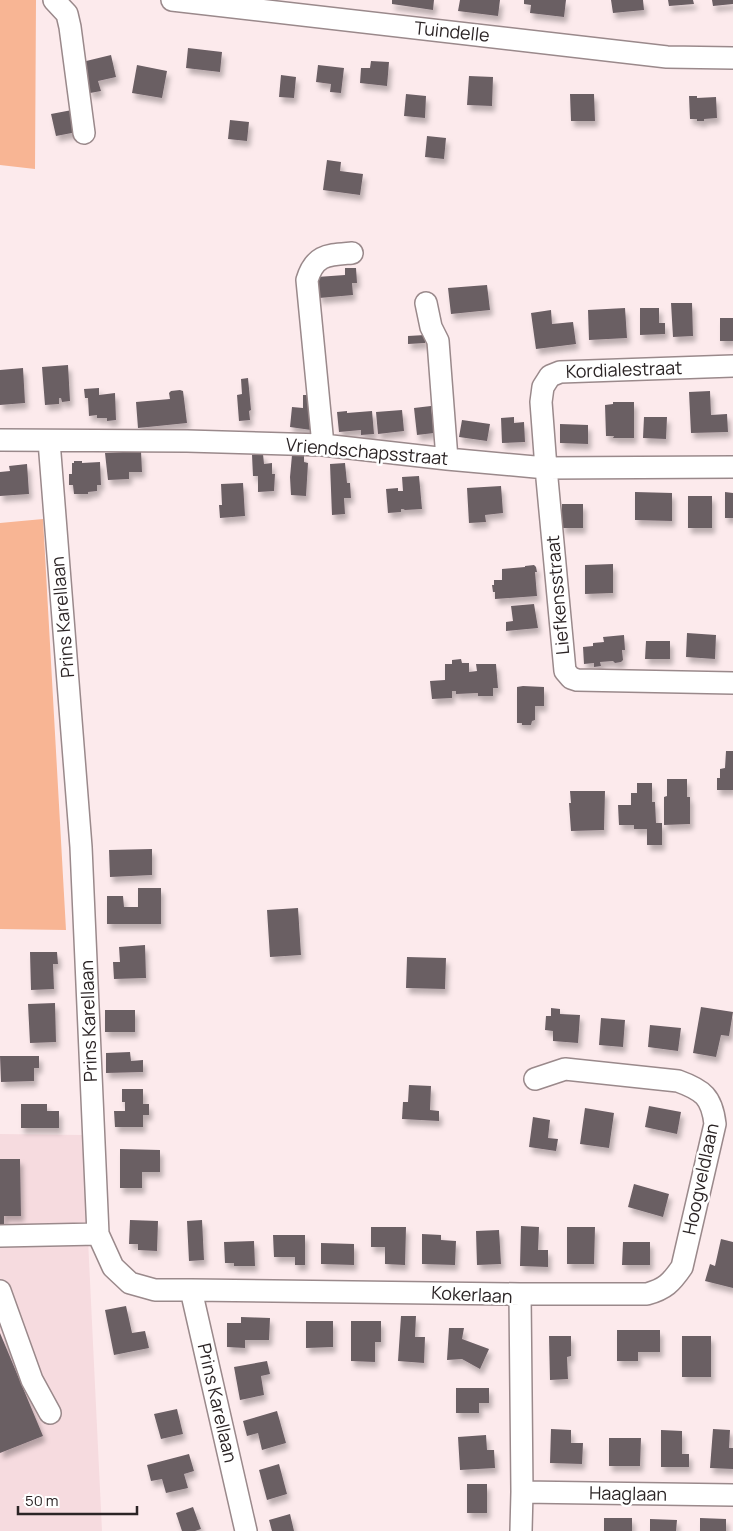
<svg xmlns="http://www.w3.org/2000/svg" width="733" height="1531" font-family="Manrope,sans-serif">
	<style>
		.built { fill: #f6dbdf }
		.green { fill: #f8b594 }
		.building { fill: #6b5e64; filter: url(#shadow) }
		.lines { fill: none; stroke-linecap: round; stroke-linejoin: round }
		.minor-casing { stroke: #9a898b; stroke-width: 24 }
		.minor { stroke: #fff; stroke-width: 21 }
		.labels { text-anchor: middle; stroke-width: 5; stroke-linejoin: round; paint-order: stroke }
		.street-label { font-size: 18px; fill: #2b2425; stroke: #fff }
	</style>
	<defs>
		<filter id="shadow"><feDropShadow dx="3" dy="5.5" stdDeviation="2.5" flood-color="#0004"/></filter>
	</defs>
	<rect width="100%" height="100%" fill="#fceaec"/>
	<path class="built" d="M0,1134L83,1135L102,1531H0Z"/>
	<path class="green" d="M0,0H36L35,169L0,165Z
		M43,519L66,930L0,929V523Z"/>
	<path class="building" d="M392,0H434L433,10L392,4Z
		M460,0H500L498,16L458,11Z
		M524,0H566L564,17L530,13L531,5L524,4Z
		M611,0H643L644,10L613,13Z
		M668,0H693L694,4L669,6Z
		M712,0H733V4L713,6Z
		M188,48L222,52L220,72L186,68Z
		M111,55L116,77L98,81L101,91L90,93L82,62Z
		M371,61L389,62L387,86L360,83L361,68H370Z
		M137,65L167,71L162,98L132,93Z
		M318,65L344,68L341,93L330,92L331,84L316,82Z
		M281,75L296,77L294,98L279,97Z
		M469,76L493,77L492,106L467,105Z
		M406,94L426,96L425,118L404,116Z
		M570,94H594L595,121H571Z
		M689,96H697V98L716,97L717,118L704,119V121H697V119H690Z
		M72,110L77,132L56,136L51,114Z
		M230,120L249,122L247,141L228,139Z
		M427,136L446,138L444,159L425,157Z
		M327,160L341,162L340,171L363,174L360,195L323,190Z
		M345,268H356L357,283H352L353,295L319,298L317,277L345,275Z
		M487,285L490,310L451,314L448,288Z
		M671,303H692L693,336L673,337Z
		M625,308L627,338L589,340L588,310Z
		M640,308H659V323H665V334L640,335Z
		M551,310L552,324L573,322L576,344L536,349L531,313Z
		M720,318H733V341H720Z
		M425,335V343L408,344V336Z
		M68,365L70,401L62,402L61,398H59V404L45,405L42,367Z
		M23,368L25,403L0,405V370Z
		M248,378L251,410L249,411L250,420L239,421L237,395L242,394L241,379Z
		M99,388V395L115,393L116,420L107,421V418H97V415L89,416L88,398H85L84,389Z
		M180,390L183,391L187,423L138,428L136,402L170,399L169,393L171,391Z
		M710,391L711,415L727,414L728,432L691,433L689,392Z
		M303,395H311L312,417L311,430L290,427L292,407L303,408Z
		M613,402H634V438H613L614,436H606L605,405L613,404Z
		M431,406L434,433L417,435L414,408Z
		M402,410L404,431L378,434L376,412Z
		M347,411V413L372,411L374,434L361,435V430L339,432L337,412Z
		M514,417V423L524,422L525,442L502,443L501,418Z
		M644,417H667L666,439L643,438Z
		M462,420L490,424L487,441L459,437Z
		M560,424L588,425V444L560,443Z
		M141,451L142,472H129V479L108,480L105,453Z
		M263,454L264,464L272,463V474H275L274,491L258,492V476H253L252,455Z
		M292,455L304,456V462L308,463L306,496L291,495L290,477Z
		M74,461H82V463L100,462L101,485H97V491L88,492V494H74L73,485H69V474H72V463H74Z
		M345,463L347,483H350L351,498H344L345,514L332,515L330,464Z
		M27,464L29,494L0,496V472L10,471L9,466Z
		M419,476L422,509L405,510L403,509H401V512L388,513L386,489L398,488V491H403L402,477Z
		M243,483L245,516L220,518L219,505H222L221,484Z
		M501,486L503,513L485,515L486,522L469,523L467,488Z
		M635,492L672,493V521L635,520Z
		M725,492L733,493V518H725Z
		M688,496H712V528H688Z
		M562,504H583V528H562Z
		M613,564V593L585,594V565Z
		M534,565L536,567L537,572H535L537,596L495,599V592H493L492,585H494V580H502V569L525,567V566Z
		M534,604L538,628L506,631V622L513,621L511,606Z
		M687,633L716,635L715,659L686,657Z
		M624,635L625,650H622L623,660L621,662L615,663L613,661L600,662L601,666L594,667V663L584,664L583,647L593,646V643L604,642L603,637Z
		M646,641H670V659H645Z
		M461,659L462,663H469V672L477,671L476,664H496L498,688H493V696H478V693L456,694V691H452V698L432,699L430,681L445,680V664H452V660Z
		M523,686L544,687V706H535V720L532,721L531,725H522V723H517V687Z
		M726,751H733V790H717V778H720V769L725,768Z
		M667,779H687V797H690V824L664,825V797L667,796Z
		M637,783H652V802H655L656,823H662V845H647V829H634V825H619L618,805H631V793H637Z
		M570,791H605L604,830L571,831L569,803H571Z
		M152,849V875L110,877L109,850Z
		M138,888H161V924H107V896H123L124,907H138Z
		M298,908L301,955L270,957L267,910Z
		M145,945L146,978L114,979L113,962H120L119,947Z
		M30,952H57L58,964H53L54,989L31,990Z
		M407,957L446,958L445,989L406,988Z
		M55,1003L56,1042L30,1043L28,1004Z
		M701,1007L733,1012L729,1036L721,1035L716,1057L693,1053Z
		M551,1008L560,1009V1014L580,1015L578,1043L553,1041V1031L545,1030L546,1016H551Z
		M105,1010H135V1032H105Z
		M601,1018L625,1020L623,1047L599,1045Z
		M650,1025L681,1028L678,1051L648,1047Z
		M130,1052L131,1061L143,1060V1072L106,1073V1053Z
		M0,1056H39V1068H34V1081L1,1082Z
		M409,1085L431,1086L430,1110L439,1111V1121L402,1119L403,1102H408Z
		M122,1089H143V1104H149V1115H143V1127H115L114,1111H125V1102H122Z
		M21,1104H47V1111H59V1128H21Z
		M649,1106L681,1112L677,1134L645,1127Z
		M585,1108L614,1113L609,1148L580,1144Z
		M533,1117L550,1120L548,1138L558,1139L556,1151L529,1147Z
		M120,1149L160,1150V1172H142V1188H120Z
		M0,1159H20L21,1216H4V1225H0Z
		M634,1184L669,1194L663,1217L628,1207Z
		M130,1220L158,1221L157,1251L138,1250V1244H129Z
		M202,1220L204,1260L189,1261L187,1221Z
		M521,1226L539,1227L538,1250H548V1267L520,1266Z
		M371,1227H406L405,1265L385,1264V1247H371Z
		M567,1227H595L594,1264H567Z
		M499,1230L501,1264L477,1265L476,1231Z
		M422,1234L441,1235V1240L456,1241L455,1265L422,1264Z
		M273,1235H305V1265H295V1257H274Z
		M721,1239L733,1242V1288L705,1281L710,1264L715,1266Z
		M254,1241L255,1266H234V1263H225L224,1242Z
		M623,1242H650V1265H622Z
		M321,1243L354,1244V1265L321,1264Z
		M126,1306L132,1333L145,1331L149,1348L114,1355L105,1310Z
		M401,1316H416L415,1337H425L424,1363L398,1361Z
		M241,1317L270,1318L269,1340H245V1348L227,1347V1323H241Z
		M306,1321H333V1347L306,1348Z
		M351,1321H381V1342H375V1362L351,1361Z
		M449,1328H464L462,1339L489,1349L480,1369L462,1359L447,1360Z
		M617,1330H660V1352H638V1361H617Z
		M0,1333L43,1436L0,1453Z
		M549,1336H571V1356L567,1357L568,1379L550,1380Z
		M682,1336H711V1377H682Z
		M267,1361L270,1374L261,1376L264,1395L240,1400L234,1367Z
		M456,1388H489V1403H479V1413H456Z
		M177,1409L183,1434L161,1439L154,1414Z
		M277,1411L286,1443L262,1450L258,1433L247,1436L243,1421Z
		M551,1429L571,1430V1443H583L582,1464L550,1463Z
		M713,1429L730,1430L729,1448H733V1469L710,1468Z
		M661,1430L682,1431V1454H689V1467H661Z
		M486,1435L487,1450H494L495,1468L460,1470L458,1437Z
		M609,1438H641L640,1466H609Z
		M189,1454L194,1471L184,1474L188,1488L166,1493L162,1479L151,1481L147,1465Z
		M279,1464L287,1494L267,1500L259,1470Z
		M467,1484H487V1513H467Z
		M193,1507L201,1529L195,1531H182L176,1513Z
		M290,1514L294,1531H272L269,1520Z
		M604,1518H632V1531H604Z
		M700,1518L726,1519V1531H700Z
		M650,1519L677,1520L676,1531H650Z"/>
	<g class="lines">
		<g class="minor-casing">
			<path id="minor" d="M54,0L67,14L70,27L84,133
				M172,0L667,57L733,58
				M426,303L431,327L438,341L447,459
				M733,366L560,372L550,376L543,387L541,402L546,468L565,671L571,678L577,680L733,683
				M0,440L187,441L323,445L447,459L546,468L733,467
				M49,441L81,847L98,1234L113,1267L130,1283L155,1290H191L246,1531
				M323,445L307,280C315,254 328,255 352,253
				M0,1236L98,1234
				M191,1290L520,1294L522,1492L521,1531
				M0,1291L32,1380L50,1413
				M520,1294H647C665,1289 671,1283 682,1267L715,1124C712,1097 703,1090 678,1081L565,1069L535,1079
				M522,1492L733,1495"/>
		</g>
		<use href="#minor" class="minor"/>
	</g>
	<g class="labels">
		<g class="street-label">
			<text transform="translate(452 32) rotate(6)" y="6">Tuindelle</text>
			<text transform="translate(624 370) rotate(-2)" y="6">Kordialestraat</text>
			<text transform="translate(367 452) rotate(5)" y="6">Vriendschapsstraat</text>
			<text transform="translate(558 595) rotate(-95)" y="6">Liefkensstraat</text>
			<text transform="translate(63 617) rotate(-95)" y="6">Prins Karellaan</text>
			<text transform="translate(89 1021) rotate(-92)" y="6">Prins Karellaan</text>
			<text transform="translate(701 1179) rotate(-78)" y="6">Hoogveldlaan</text>
			<text transform="translate(472 1295) rotate(3)" y="6">Kokerlaan</text>
			<text transform="translate(217 1403) rotate(77)" y="6">Prins Karellaan</text>
			<text transform="translate(628 1494) rotate(1)" y="6">Haaglaan</text>
		</g>
	</g>
	<path d="M18 1506v8h119v-8" fill="none" stroke="#2b2425" stroke-width="2.5"/>
	<text x="25" y="1506" font-size="15" fill="#2b2425" stroke="#ffffff" stroke-width="4" paint-order="stroke">50 m</text>
</svg>
